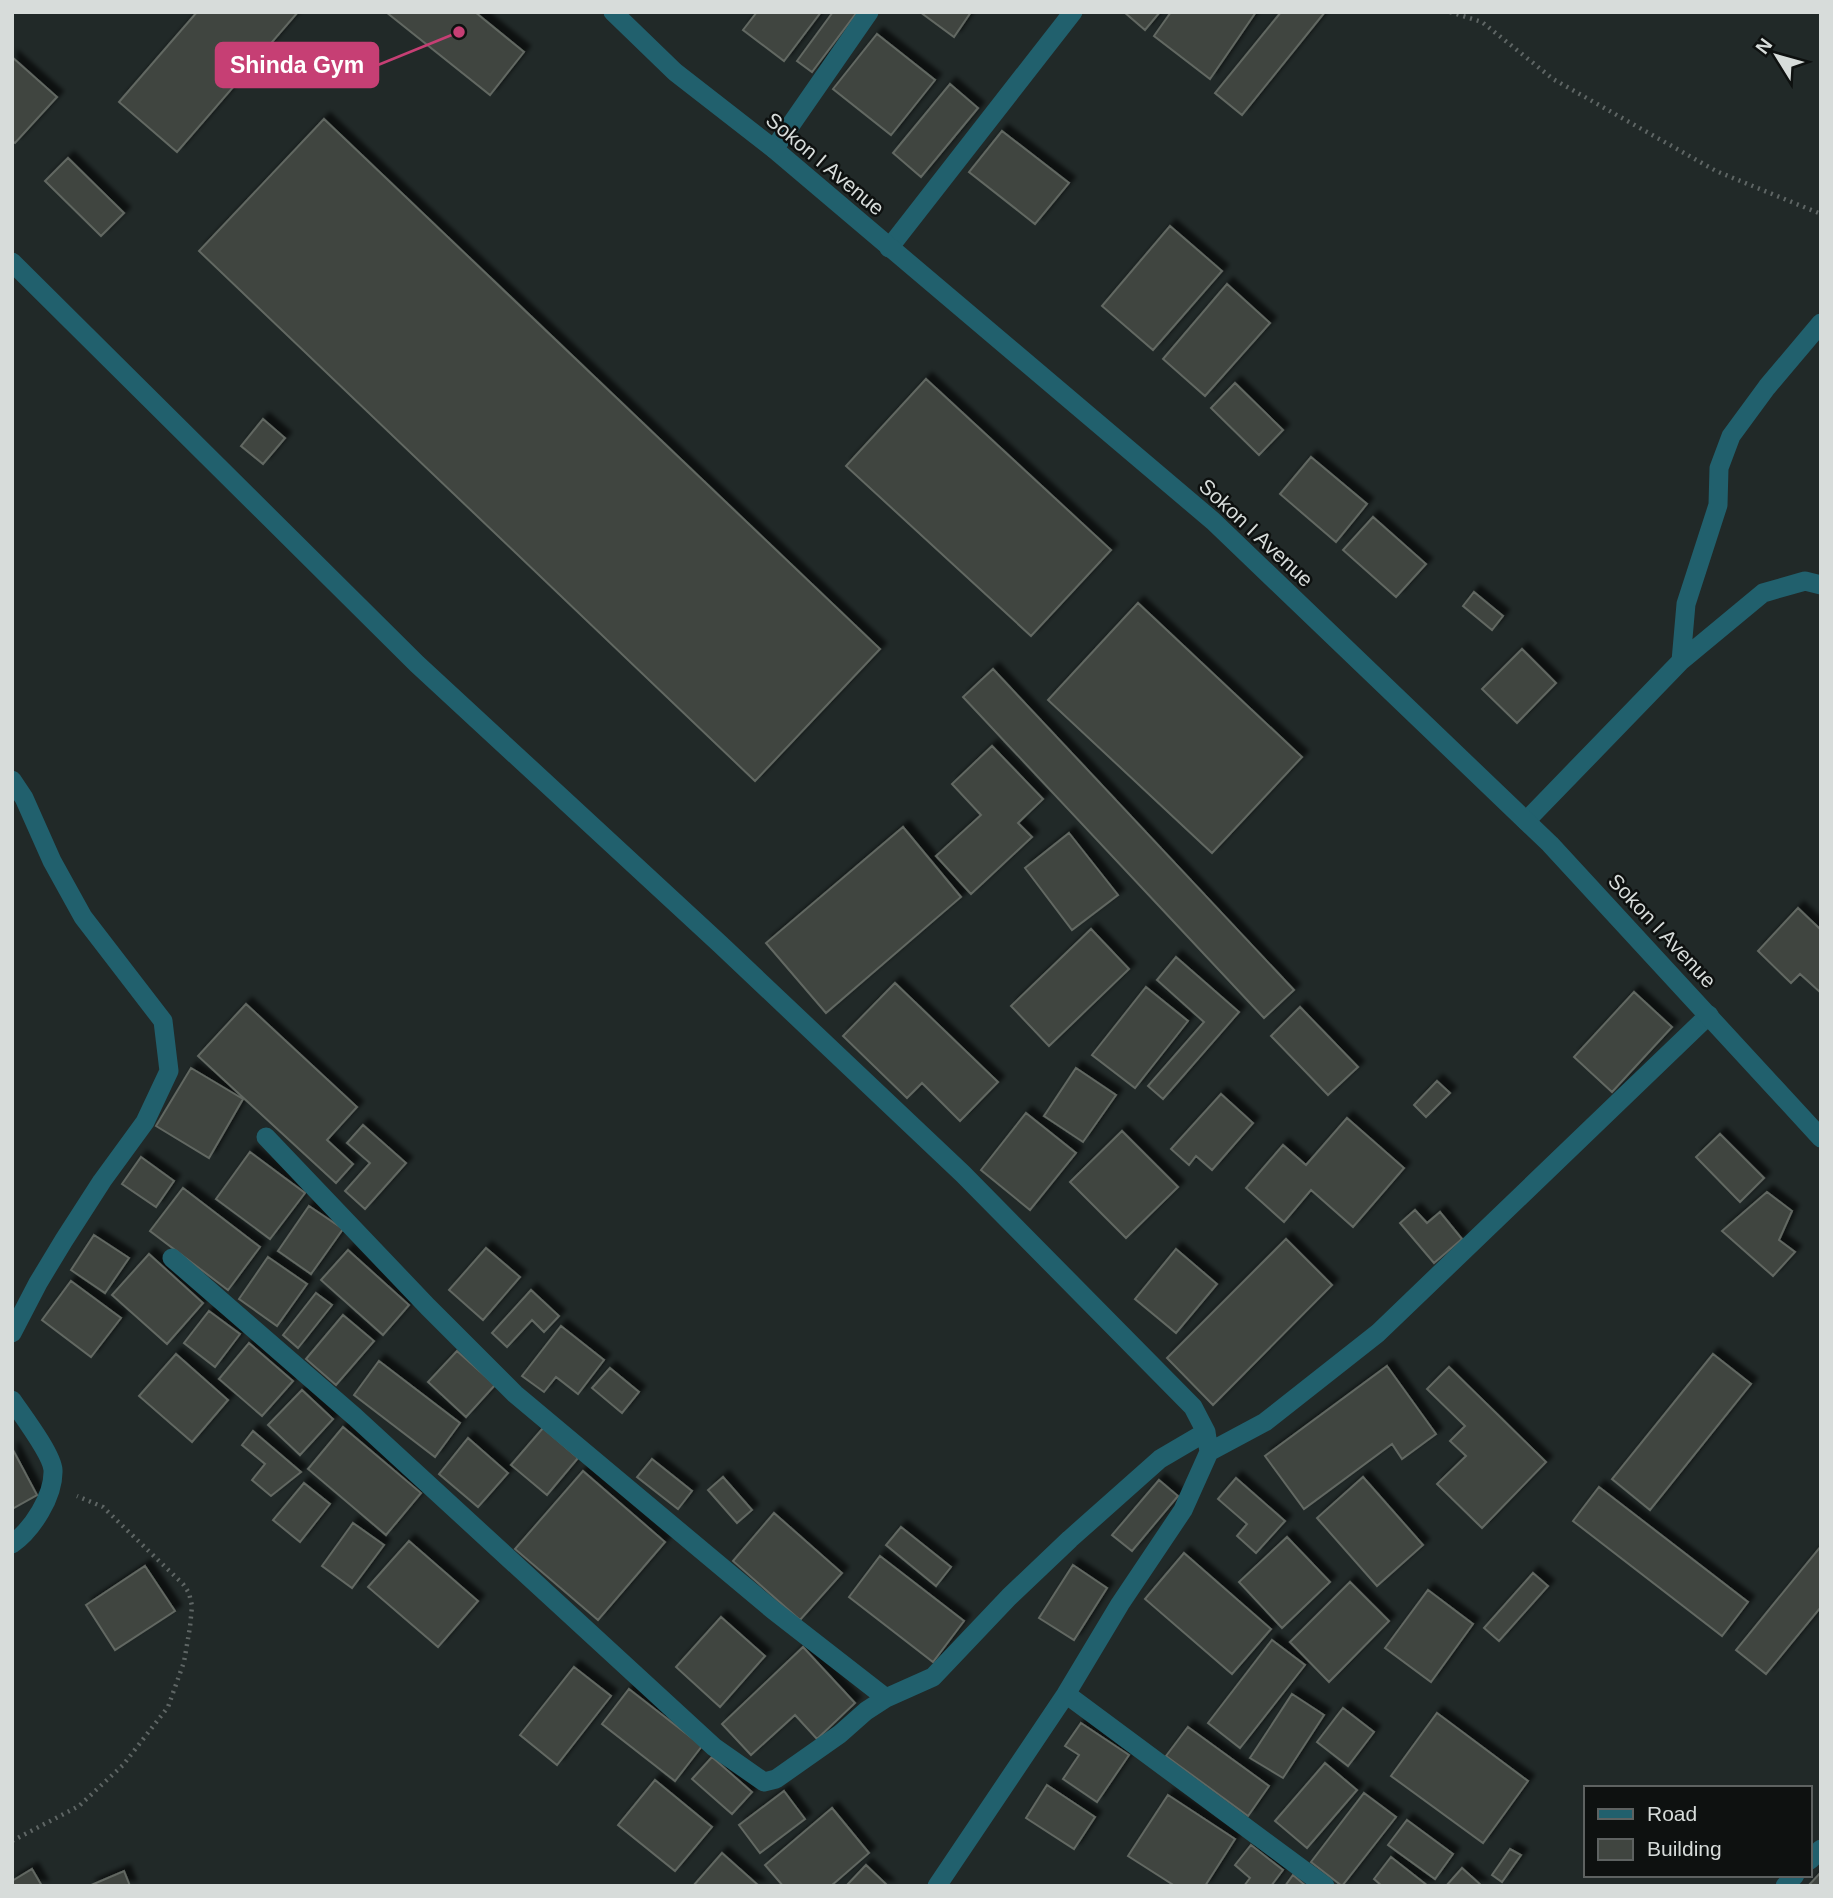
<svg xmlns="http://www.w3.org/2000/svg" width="1833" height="1898" font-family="Helvetica,sans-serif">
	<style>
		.building { fill: #404540; stroke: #626862; stroke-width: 2; filter: url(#shadow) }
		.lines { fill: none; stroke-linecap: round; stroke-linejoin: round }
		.path { stroke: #5f6665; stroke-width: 4.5; stroke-dasharray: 2 5; stroke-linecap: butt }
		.minor { stroke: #21606d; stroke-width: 19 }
		.tertiary { stroke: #21606d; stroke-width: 19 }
		.labels { text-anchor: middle; stroke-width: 5; stroke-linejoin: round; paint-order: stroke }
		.street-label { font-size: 21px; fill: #d7dcda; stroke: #0e1110 }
		.leader { fill: none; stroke: #c63f74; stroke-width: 2.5 }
		.callout-dot { fill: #c63f74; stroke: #0e1110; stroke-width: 2.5 }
		.callout { fill: #c63f74; stroke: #c63f74; stroke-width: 2.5 }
		.callout-label { font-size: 23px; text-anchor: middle; font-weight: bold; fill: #fff }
	</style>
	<defs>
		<filter id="shadow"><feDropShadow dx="6" dy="-6" stdDeviation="2" flood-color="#0009"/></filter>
	</defs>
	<rect width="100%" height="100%" fill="#212928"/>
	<path class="building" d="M197,12H298L177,152L119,102Z
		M386,12H475L524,52L490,95Z
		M757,12H821L784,61L743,30Z
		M833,12H857L812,72L797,61Z
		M920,12H971L954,37Z
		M1124,12H1160L1145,30Z
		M1171,12H1256L1210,79L1154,36Z
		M1281,12H1325L1242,115L1215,93Z
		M877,34L935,80L891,135L833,89Z
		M12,57L57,97L15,143L12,141Z
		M950,84L978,108L921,177L893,153Z
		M324,119L880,649L755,781L199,251Z
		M1002,131L1069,183L1035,224L969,172Z
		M68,158L124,213L101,236L45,181Z
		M1170,226L1222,271L1153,350L1102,306Z
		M1227,284L1270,323L1205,396L1163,359Z
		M926,379L1111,550L1031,636L846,466Z
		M1235,383L1283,430L1259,455L1211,408Z
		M263,419L285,438L263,464L241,446Z
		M1311,457L1367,504L1336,542L1280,494Z
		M1373,517L1426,564L1396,597L1343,550Z
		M1474,592L1503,616L1492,630L1463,606Z
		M1138,603L1302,757L1212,853L1048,700Z
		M1522,649L1556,683L1517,723L1482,689Z
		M993,669L1294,990L1264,1018L963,697Z
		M992,746L1043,799L1018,823L1032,837L971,894L936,856L981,815L952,784Z
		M903,827L961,897L826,1013L766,943Z
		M1069,833L1118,895L1072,930L1025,868Z
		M1798,908L1821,930V993L1800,974L1791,983L1758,951Z
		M1091,929L1129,969L1049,1046L1011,1006Z
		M1176,957L1239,1012L1163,1099L1148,1086L1204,1022L1157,980Z
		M895,983L998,1082L960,1121L922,1083L907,1098L843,1036Z
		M1146,987L1188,1021L1135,1088L1092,1055Z
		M1634,992L1672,1027L1612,1092L1574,1057Z
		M246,1004L357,1107L327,1140L353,1164L336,1183L198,1056Z
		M1300,1007L1358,1067L1328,1095L1271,1036Z
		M191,1068L243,1099L209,1158L156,1126Z
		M1076,1068L1116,1095L1083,1142L1044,1116Z
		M1437,1081L1450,1093L1426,1117L1414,1105Z
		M1221,1094L1253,1123L1212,1170L1196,1156L1189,1165L1171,1149Z
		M1026,1113L1076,1153L1030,1210L981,1170Z
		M1347,1118L1404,1168L1353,1227L1311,1190L1284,1222L1246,1188L1283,1145L1306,1165Z
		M363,1125L406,1163L365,1209L345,1191L370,1163L347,1143Z
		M1122,1131L1178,1187L1126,1238L1070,1182Z
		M1720,1134L1764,1178L1740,1202L1696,1157Z
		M250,1152L305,1193L270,1239L216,1199Z
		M141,1157L174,1181L156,1207L122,1184Z
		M183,1188L260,1247L228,1290L150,1231Z
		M1767,1192L1792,1211L1779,1240L1795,1252L1773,1276L1722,1231Z
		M309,1206L343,1229L311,1274L278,1251Z
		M1415,1210L1427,1223L1440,1212L1462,1239L1434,1263L1400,1223Z
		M94,1235L129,1258L105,1293L71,1270Z
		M1286,1239L1332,1285L1213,1405L1167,1358Z
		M486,1248L520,1277L483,1320L449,1290Z
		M1176,1249L1217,1284L1176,1333L1135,1299Z
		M348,1250L409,1305L383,1335L321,1280Z
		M149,1254L203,1303L167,1344L112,1295Z
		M268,1257L307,1284L277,1326L239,1299Z
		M71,1281L121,1318L91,1357L42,1320Z
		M531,1290L559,1316L544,1332L532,1320L507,1347L492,1333Z
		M316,1293L332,1305L298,1348L283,1335Z
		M209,1311L240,1334L215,1367L184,1343Z
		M343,1315L374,1341L336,1385L306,1359Z
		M561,1326L604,1360L578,1394L556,1377L544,1392L522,1376Z
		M249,1343L293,1381L262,1416L219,1379Z
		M457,1351L495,1385L466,1417L428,1382Z
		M176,1354L228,1400L192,1442L139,1396Z
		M1713,1354L1751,1384L1650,1510L1612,1479Z
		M379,1361L460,1423L435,1457L354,1395Z
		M1387,1366L1436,1434L1402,1459L1392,1444L1304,1509L1265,1456Z
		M1449,1367L1546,1462L1482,1528L1437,1484L1466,1456L1450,1441L1465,1426L1427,1389Z
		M610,1368L639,1392L622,1413L592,1388Z
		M302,1390L333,1419L300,1455L268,1425Z
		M343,1427L421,1493L386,1535L308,1469Z
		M543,1428L578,1458L547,1495L511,1465Z
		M253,1431L301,1472L271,1496L252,1480L265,1464L242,1445Z
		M468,1438L508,1473L478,1507L439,1474Z
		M12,1448L37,1495L12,1509Z
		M652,1459L692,1491L678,1509L637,1477Z
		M583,1471L665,1542L598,1620L515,1549Z
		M723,1477L752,1510L737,1523L708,1490Z
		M1363,1477L1423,1545L1377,1586L1317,1518Z
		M1236,1478L1285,1521L1256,1553L1237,1536L1247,1524L1218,1499Z
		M1159,1480L1178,1496L1132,1551L1112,1535Z
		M304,1483L330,1504L300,1542L273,1520Z
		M1599,1487L1748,1602L1722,1636L1573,1521Z
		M774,1513L842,1573L800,1620L733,1561Z
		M353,1523L384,1545L352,1588L322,1566Z
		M901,1527L951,1567L936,1586L886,1545Z
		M1287,1537L1330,1582L1282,1628L1239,1582Z
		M409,1541L478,1601L438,1647L368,1587Z
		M1821,1546V1607L1766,1674L1736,1650Z
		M1184,1553L1271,1629L1232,1674L1145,1599Z
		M880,1556L964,1621L933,1662L849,1597Z
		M1073,1565L1107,1588L1074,1640L1039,1618Z
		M145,1566L175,1611L115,1650L86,1605Z
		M1533,1573L1548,1586L1499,1641L1484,1628Z
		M1350,1582L1389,1621L1329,1682L1290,1642Z
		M1428,1590L1473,1624L1431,1682L1385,1648Z
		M721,1617L765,1656L720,1707L676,1667Z
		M1272,1640L1305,1665L1240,1748L1208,1723Z
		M803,1647L855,1703L817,1739L795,1715L751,1755L722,1724Z
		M574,1667L611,1696L557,1765L520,1735Z
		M629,1689L702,1746L675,1781L602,1724Z
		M1292,1694L1324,1715L1283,1778L1250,1758Z
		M1343,1708L1374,1732L1348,1766L1317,1742Z
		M1437,1713L1528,1781L1483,1843L1391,1776Z
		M1081,1723L1129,1755L1097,1802L1063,1779L1079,1755L1065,1746Z
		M1188,1727L1269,1786L1248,1816L1166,1756Z
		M712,1757L752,1792L732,1814L692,1779Z
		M1325,1763L1357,1790L1307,1848L1275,1821Z
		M655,1780L712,1827L675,1871L618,1825Z
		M1047,1785L1095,1817L1074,1849L1026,1818Z
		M784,1791L805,1819L760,1853L739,1825Z
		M1364,1793L1396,1817L1342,1886L1311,1862Z
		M1168,1795L1235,1839L1205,1886H1175L1128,1856Z
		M832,1808L869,1853L831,1886H783L765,1865Z
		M1407,1820L1453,1854L1435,1879L1388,1845Z
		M1251,1845L1283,1870L1271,1886H1244L1250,1878L1235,1865Z
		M1510,1849L1521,1855L1502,1882L1492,1875Z
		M722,1853L759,1886H693Z
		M1391,1857L1428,1886H1382L1374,1879Z
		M866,1865L888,1886H846Z
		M1462,1868L1482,1886H1446Z
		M32,1869L42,1886H12V1881Z
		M124,1871L130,1886H89Z
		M1821,1872V1886H1808Z
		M1293,1875L1306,1886H1285Z"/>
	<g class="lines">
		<path class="path" d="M1450,12L1482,22L1553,79L1716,171L1821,214
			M12,1841L79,1806L123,1765L168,1707L184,1662L190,1627L192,1606L189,1593L183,1584L103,1507L77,1496"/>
		<path class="minor" d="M774,149L869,12
			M889,248L1073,12
			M12,262L417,664L720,944L963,1174L1193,1407L1206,1432L1209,1452L1183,1510L1120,1604L1066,1694L937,1886
			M1681,661L1686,604L1718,505L1719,468L1731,436L1767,387L1821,323
			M12,780L24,798L52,861L83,917L163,1021L169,1071L145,1122L102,1181L64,1240L38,1283L12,1333
			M1526,821L1681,661L1763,593L1805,581L1821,585
			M266,1137L428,1307L515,1394L773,1610L886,1698
			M172,1258L355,1417L714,1747L764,1782L776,1779L840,1734L866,1711L886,1698L933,1677L1009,1597L1070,1539L1160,1459L1206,1432
			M12,1400C22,1415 52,1454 53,1470C54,1496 32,1530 12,1544
			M1209,1452L1265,1422L1378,1333L1709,1015
			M1066,1694L1325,1886
			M1810,1860L1821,1849
			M1785,1886L1795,1875"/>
		<path class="tertiary" d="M613,12L675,72L774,149L1213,521L1550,844L1821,1138"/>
	</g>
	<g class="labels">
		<g class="street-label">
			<text transform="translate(825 164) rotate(40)" y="7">Sokon I Avenue</text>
			<text transform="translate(1256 533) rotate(43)" y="7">Sokon I Avenue</text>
			<text transform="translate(1662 931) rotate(47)" y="7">Sokon I Avenue</text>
		</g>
	</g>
	<path class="leader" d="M459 32L378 65"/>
	<circle class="callout-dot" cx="459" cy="32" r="7"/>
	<rect class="callout" x="216" y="43" width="162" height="44" rx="7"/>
	<g class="callout-label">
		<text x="297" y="73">Shinda Gym</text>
	</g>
	<rect width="1833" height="1898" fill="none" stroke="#d7dcda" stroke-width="28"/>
	<rect x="1584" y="1786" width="228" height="91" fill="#0e1110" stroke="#5e6261" stroke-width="2"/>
	<rect x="1598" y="1809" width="35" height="10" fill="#21606d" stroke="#5e6261" stroke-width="2"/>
	<text x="1647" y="1821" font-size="21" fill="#d7dcda">Road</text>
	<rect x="1598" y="1839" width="35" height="21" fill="#404540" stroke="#5e6261" stroke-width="2"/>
	<text x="1647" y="1856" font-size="21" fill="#d7dcda">Building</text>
	<g transform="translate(1777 56) rotate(307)" stroke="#0e1110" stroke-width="5" paint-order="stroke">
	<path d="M0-5L12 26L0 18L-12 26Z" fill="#d7dcda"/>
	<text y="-10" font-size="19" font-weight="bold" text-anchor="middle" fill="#d7dcda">N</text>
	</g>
</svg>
